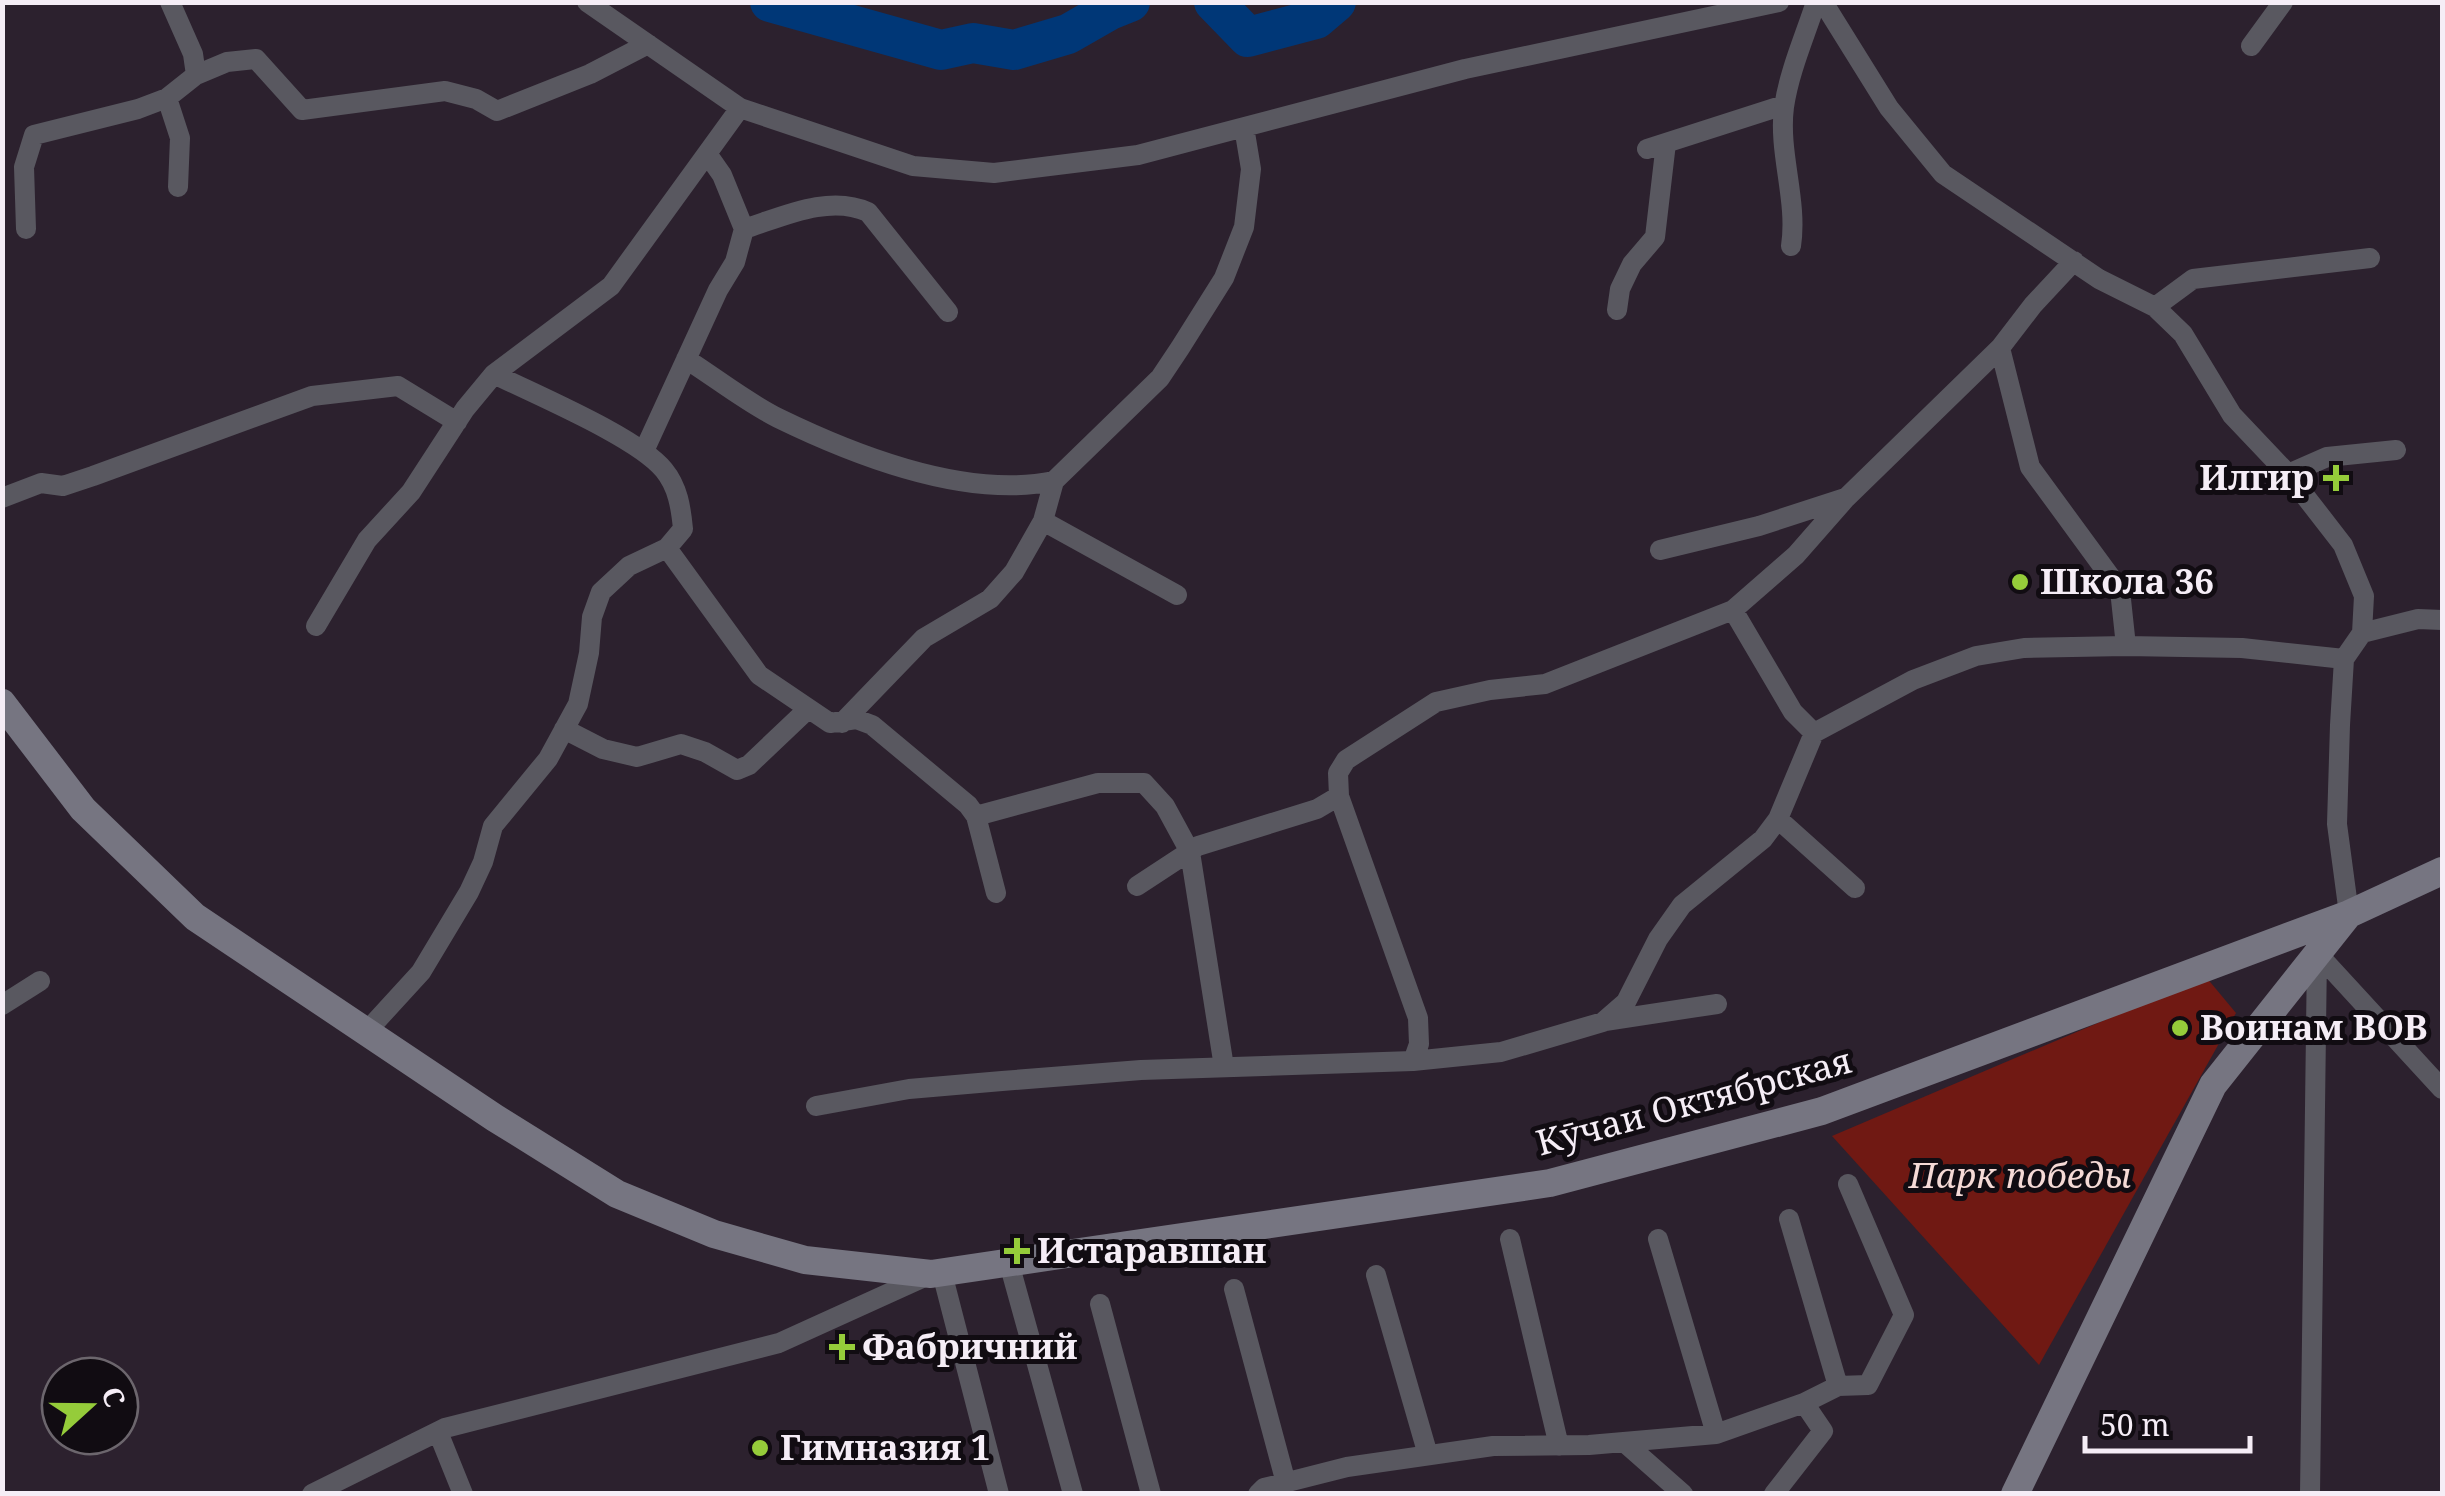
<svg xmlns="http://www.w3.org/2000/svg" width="2445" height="1496" font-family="'Noto Serif',serif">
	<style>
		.green { fill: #701913 }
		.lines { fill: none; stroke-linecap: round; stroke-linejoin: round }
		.river { stroke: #003777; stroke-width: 40 }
		.minor { stroke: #595860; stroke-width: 20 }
		.secondary { stroke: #767581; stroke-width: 28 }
		.poi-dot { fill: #95cc3a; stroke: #110c12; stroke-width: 4 }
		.labels { text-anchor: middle; stroke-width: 10; stroke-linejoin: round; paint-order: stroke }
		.poi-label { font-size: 35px; font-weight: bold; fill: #f5edf6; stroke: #110c12; text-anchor: start }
		.street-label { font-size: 35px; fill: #f5edf6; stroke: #110c12 }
		.park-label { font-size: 35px; font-style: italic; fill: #f5dad6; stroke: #110c12 }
	</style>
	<rect width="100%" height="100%" fill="#2c212e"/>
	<path class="green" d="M2206,977L2236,1013L2039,1365L1832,1136Z"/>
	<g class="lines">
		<path class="river" d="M770,2L941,50L973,43L1014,50L1068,34L1110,10L1130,2
			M1214,2L1248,37L1316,19L1336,2"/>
		<path class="minor" d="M170,2L193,54L196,75
			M587,2L740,108L913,166L994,173L1138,155L1465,69L1779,2
			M1823,2L1889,108L1943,174L2099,279L2155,307L2183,334L2232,415L2288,474L2343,545L2364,596L2362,633L2344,659L2340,725L2337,824L2349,914
			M2251,46L2283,2
			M167,98L180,138L178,187
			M1647,149L1784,105
			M26,229L24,167L34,135L138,109L167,98L196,75L227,62L256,59L302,110L445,91L476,99L497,111L590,74L648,44
			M744,229C782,217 829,194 868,212L948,312
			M1791,246C1798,200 1778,153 1784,107C1789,72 1805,36 1816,2
			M2074,261L2033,305L2000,348L2030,467L2120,590L2126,646L2242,648L2344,659
			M2155,307L2193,279L2370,258
			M1617,310L1620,289L1632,264L1655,237L1666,143
			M686,359C716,378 746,402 778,418C856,456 967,499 1054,481
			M644,451L718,290L735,262L744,229L722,175L708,155
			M2288,474L2327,457L2396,450
			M2,498L41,483L63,486L93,476L312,396L398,386L457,422
			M1043,521L1177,595
			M667,548L759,675L830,723L856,719L872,725L968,805L976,816L1098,783H1144L1165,806L1190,852L1224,1067
			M1660,550L1759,526L1845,498
			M1733,610L1793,712L1814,733
			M316,626L367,540L411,492L465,409L494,374L611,286L740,108
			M2362,633L2418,619L2442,620
			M842,723L924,638L990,599L1014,572L1043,521L1054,481L1160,378L1180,348L1224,278L1244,227L1251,169L1244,127
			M564,729L603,749L637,757L681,744L705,752L737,770L749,765L808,709
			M1339,796L1418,1018L1419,1044L1413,1061
			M976,816L996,893
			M1778,819L1855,888
			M1137,886L1198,846L1317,809L1339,796L1338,773L1346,760L1436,702L1490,690L1545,684L1733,610L1796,555L1846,498L2000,348
			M2317,953L2442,1089
			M2,1005L40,981
			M1605,1021L1717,1004
			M367,1031L421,972L469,892L483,862L493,826L548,759L578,704L589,653L592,617L601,592L629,566L667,548L683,529C681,508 678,487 664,470C637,437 536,395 494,374
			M816,1106L909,1089L1002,1081L1141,1070L1413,1061L1501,1052L1603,1022L1626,1002L1658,939L1682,905L1763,839L1778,819L1814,733L1913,680L1976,656L2024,648L2126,646
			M1789,1219L1838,1386
			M1510,1239L1559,1446
			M1658,1239L1716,1434
			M1009,1263L1073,1494
			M942,1273L999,1494
			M1376,1275L1428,1455
			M1234,1289L1286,1483
			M1100,1304L1151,1494
			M438,1432L463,1494
			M1624,1442L1683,1494
			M312,1494L445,1428L779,1343L929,1275
			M1258,1494L1264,1488L1347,1467L1493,1446L1589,1445L1716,1434L1804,1403L1838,1386L1868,1385L1904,1315L1848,1184
			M1774,1494L1823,1431L1804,1403
			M2310,1494L2317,953"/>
		<path class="secondary" d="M2,703L83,809L195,917L495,1118L617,1194L714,1234L805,1260L931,1274L1550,1183L1822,1111L2349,914L2442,871
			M2015,1494L2213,1085L2348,915"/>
	</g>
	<g class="poi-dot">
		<path d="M2331 463h10v10h10v10h-10v10h-10v-10h-10v-10h10z"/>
		<circle cx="2020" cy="582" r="10"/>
		<circle cx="2180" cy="1028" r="10"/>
		<path d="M1012 1236h10v10h10v10h-10v10h-10v-10h-10v-10h10z"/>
		<path d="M837 1332h10v10h10v10h-10v10h-10v-10h-10v-10h10z"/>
		<circle cx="760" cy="1448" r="10"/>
	</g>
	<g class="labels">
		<g class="poi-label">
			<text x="2314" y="490" text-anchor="end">Илгир</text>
			<text x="2040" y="594">Школа 36</text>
			<text x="2200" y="1040">Воинам ВОВ</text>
			<text x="1037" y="1263">Истаравшан</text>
			<text x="862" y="1359">Фабричний</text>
			<text x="780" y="1460">Гимназия 1</text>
		</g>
		<g class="street-label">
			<text transform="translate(1694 1102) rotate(-15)" y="12">Кӯчаи Октябрская</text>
		</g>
		<g class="park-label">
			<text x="2020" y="1188">Парк победы</text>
		</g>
	</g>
	<rect width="2445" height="1496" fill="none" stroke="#f5edf6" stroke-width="10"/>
	<g transform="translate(90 1406) rotate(69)"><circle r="48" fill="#110c12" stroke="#6c666d" stroke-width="2.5"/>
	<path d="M0-8L18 38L0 25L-18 38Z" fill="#95cc3a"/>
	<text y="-15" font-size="28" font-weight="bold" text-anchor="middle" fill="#f5edf6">С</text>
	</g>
	<path d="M2085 1436v15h165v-15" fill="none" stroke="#f5edf6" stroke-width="5"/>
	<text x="2100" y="1436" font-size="30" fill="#f5edf6" stroke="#110c12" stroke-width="8" paint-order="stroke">50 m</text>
</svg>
